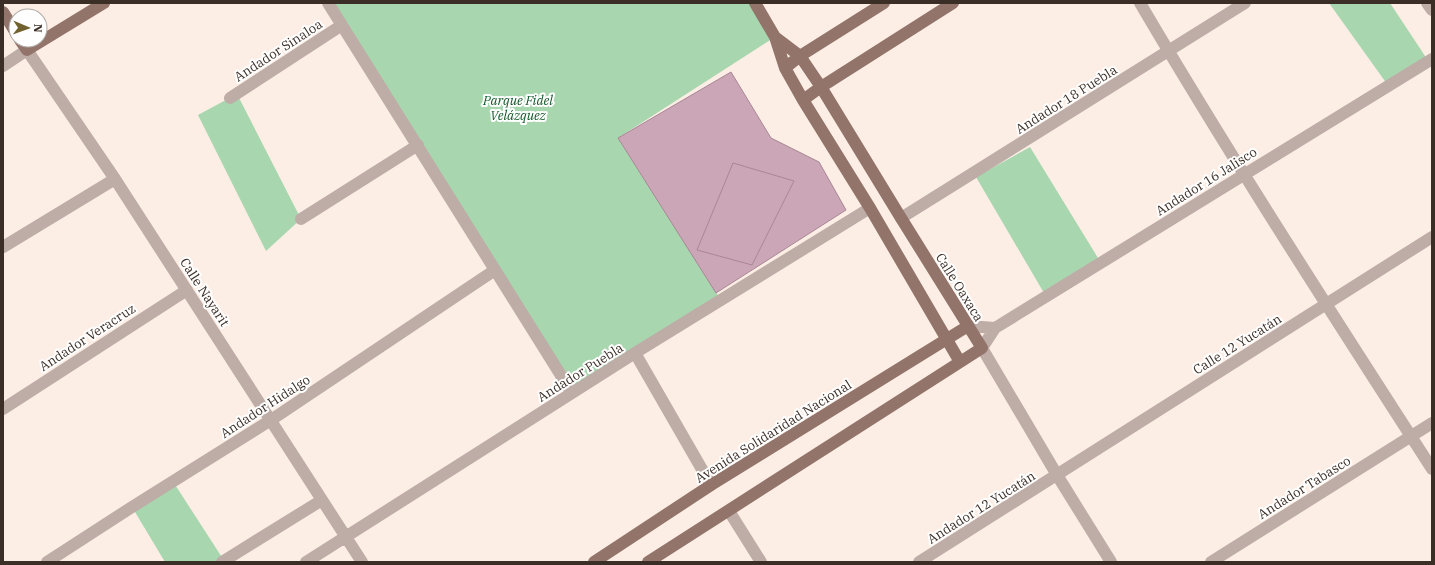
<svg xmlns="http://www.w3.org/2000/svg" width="1435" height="565" font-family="'IBM Plex Serif',serif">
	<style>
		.green { fill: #a8d6ae }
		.building { fill: #caa6b6; stroke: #a98696 }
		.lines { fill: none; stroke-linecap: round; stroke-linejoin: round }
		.minor { stroke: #beada7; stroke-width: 12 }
		.major { stroke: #92746a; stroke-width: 12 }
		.labels { text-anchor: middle; stroke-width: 4; stroke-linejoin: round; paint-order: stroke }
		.street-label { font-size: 13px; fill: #3b2e26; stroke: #fefefe }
		.park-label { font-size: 13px; font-style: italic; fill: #105726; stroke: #fefefe }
	</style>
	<rect width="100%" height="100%" fill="#fceee5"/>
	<path class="green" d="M328,3H755L775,37L618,138L721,300L572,393Z
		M1329,3H1390L1427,59L1387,84Z
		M237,94L301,219L266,251L198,115Z
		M1030,147L1098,258L1044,293L976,177Z
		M172,480L225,562H165L132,507Z"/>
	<path class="building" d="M731,72L771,138L819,162L846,210L716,293L618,138Z
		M733,163L794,181L752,265L697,250Z"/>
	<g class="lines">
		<path class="minor" d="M328,3L572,393
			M1140,3C1233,161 1333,315 1432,469
			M1427,3L1432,10
			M3,66L27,50L115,179L362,562
			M230,98L342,25
			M901,218L1245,3
			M301,219L418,145
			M3,247L115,179
			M968,326L995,328
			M635,353L711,485
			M3,409L187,290
			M729,511L761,562
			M47,562L132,507L271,420L495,270
			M222,562L322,500
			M306,562L635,353L870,208
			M919,562L1432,237
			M1111,562L1057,475L982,348L995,328L1432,59
			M1211,562L1432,423"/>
		<path class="major" d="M755,3L775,37L785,68L803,100L870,208L960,362
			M3,12L16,33
			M20,40L27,50L104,3
			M785,68L800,56L884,3
			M803,100L821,87L953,3
			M594,562L711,485L968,326
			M648,562L982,348L901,218L821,87L800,56L775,37"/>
	</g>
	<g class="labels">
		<g class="street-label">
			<text transform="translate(278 50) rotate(-33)" y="5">Andador Sinaloa</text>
			<text transform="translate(1066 99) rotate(-32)" y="5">Andador 18 Puebla</text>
			<text transform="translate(1206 181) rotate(-32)" y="5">Andador 16 Jalisco</text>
			<text transform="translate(960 287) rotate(58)" y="5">Calle Oaxaca</text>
			<text transform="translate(205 292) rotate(57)" y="5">Calle Nayarit</text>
			<text transform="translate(87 337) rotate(-33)" y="5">Andador Veracruz</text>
			<text transform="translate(1237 344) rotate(-32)" y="5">Calle 12 Yucatán</text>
			<text transform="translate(580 372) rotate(-32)" y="5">Andador Puebla</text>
			<text transform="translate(265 406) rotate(-33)" y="5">Andador Hidalgo</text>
			<text transform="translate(773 431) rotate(-32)" y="5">Avenida Solidaridad Nacional</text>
			<text transform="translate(1304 487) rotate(-32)" y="5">Andador Tabasco</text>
			<text transform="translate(981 507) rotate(-32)" y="5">Andador 12 Yucatán</text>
		</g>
		<g class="park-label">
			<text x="518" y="105">Parque Fidel<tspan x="518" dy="15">Velázquez</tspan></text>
		</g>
	</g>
	<rect width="1435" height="565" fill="none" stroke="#3b2e26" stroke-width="8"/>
	<g transform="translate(28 28) rotate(92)"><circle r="19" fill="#fefefe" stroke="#b0aba8"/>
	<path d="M0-3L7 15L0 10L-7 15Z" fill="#70612e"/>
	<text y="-6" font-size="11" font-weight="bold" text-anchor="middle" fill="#3b2e26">N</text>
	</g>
</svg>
